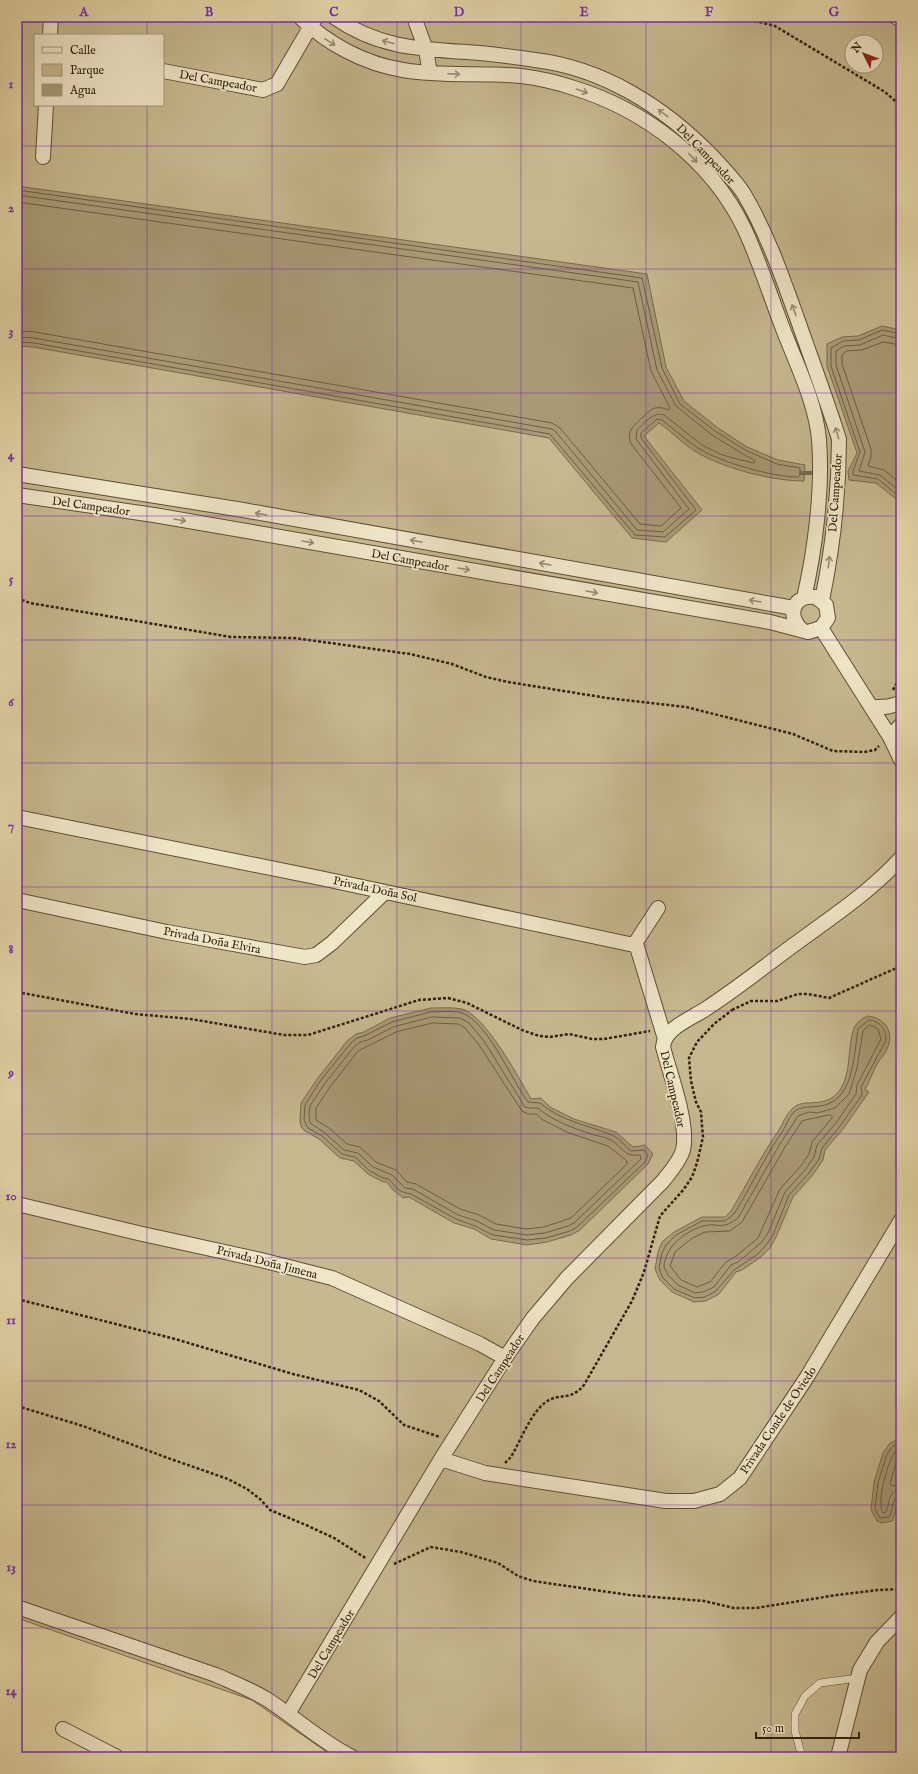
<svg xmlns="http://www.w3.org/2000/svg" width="918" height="1774" font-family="'IM FELL English',serif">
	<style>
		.green { fill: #c7b98f; stroke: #7b6d4e; fill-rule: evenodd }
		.water { fill: #a89a75; stroke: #786a4c }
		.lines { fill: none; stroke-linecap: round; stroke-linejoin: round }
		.shore { stroke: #6c5e42; stroke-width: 1 }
		.stream { stroke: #786a4c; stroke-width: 4 }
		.lane-casing { stroke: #5d4f35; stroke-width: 8 }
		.street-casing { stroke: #5d4f35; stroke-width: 16 }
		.path { stroke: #2f210e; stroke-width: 2.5; stroke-dasharray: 3 2; stroke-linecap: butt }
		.lane { stroke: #efe6c8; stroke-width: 7 }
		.street { stroke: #efe6c8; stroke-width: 14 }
		.oneway { stroke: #998d74 }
		.grid { fill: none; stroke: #7b2cbf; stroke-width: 1; stroke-opacity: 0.55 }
		.labels { text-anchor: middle; stroke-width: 3.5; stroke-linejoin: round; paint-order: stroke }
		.street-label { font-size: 12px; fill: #2f210e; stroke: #efe6c8 }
		.neatline { fill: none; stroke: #7b2cbf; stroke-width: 1.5 }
		.grid-label { font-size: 13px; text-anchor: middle; font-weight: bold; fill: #7b2cbf }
	</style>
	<rect width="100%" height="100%" fill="#e6d8aa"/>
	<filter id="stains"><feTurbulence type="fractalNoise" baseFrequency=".005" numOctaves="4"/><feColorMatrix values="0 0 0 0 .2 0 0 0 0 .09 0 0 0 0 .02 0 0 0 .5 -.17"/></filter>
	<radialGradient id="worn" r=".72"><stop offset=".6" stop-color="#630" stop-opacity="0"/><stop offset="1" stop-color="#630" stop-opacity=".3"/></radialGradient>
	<path class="green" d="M17,17H901V1757H334L252,1700L17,1618ZM35,35H163V105H35ZM852,42H876V66H852Z"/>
	<path class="water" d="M17,186L647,274L666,367L684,401L718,428L747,447L778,460L805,465L804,481C772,481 726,469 698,453C684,445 672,432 659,423L644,436L702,510L666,542L632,538L549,438L33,347L17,346Z
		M882,326L901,330V503L876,483L849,480L848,471L857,453L827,366V344L842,337L858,336Z
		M431,1008C441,1008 452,1007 462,1009C485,1015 519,1078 531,1099L541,1098L550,1107L574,1119L616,1132L633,1147L645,1145L653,1154L648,1164L580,1230L571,1235L547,1242L527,1245L491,1239L474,1229L454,1223L409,1197L403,1198L392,1189L387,1182H383L368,1174L354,1161L340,1158L319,1139L305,1131L301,1127L300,1121L301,1103L318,1078L347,1041L356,1034L364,1032L390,1018Z
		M868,1016C885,1018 895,1032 887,1049C885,1054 880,1059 877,1064C873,1073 869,1081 865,1090L869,1092L843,1129L825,1150L823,1160L812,1176L793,1197L776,1237L770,1248L761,1257L742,1270L736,1272L719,1294L706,1301L694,1302L672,1292L660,1280L655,1269L658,1252L662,1242L674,1232L702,1217H725L731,1211C747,1184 761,1156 779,1130C783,1123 786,1115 792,1109C804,1096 825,1111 840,1090C852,1072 847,1046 854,1028C857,1022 863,1018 868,1016Z
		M897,1440H901V1497C896,1504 896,1513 892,1521L882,1523L877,1521L871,1510L874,1482L883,1453L890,1443Z"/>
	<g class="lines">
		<path class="shore" d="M17,190L642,278L662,368L680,404L715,431L745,450L777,464L800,468V475L798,477C773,477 719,462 698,448C686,440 674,429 662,420L657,419L641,433V438L696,510L665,537L635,535L550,434L34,343L17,342
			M17,195L638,282L657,370L676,406L712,435L743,454L754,460L755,462L753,463L722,455L702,445L664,415C654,411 644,423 637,430L636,439L689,509L663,532L637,530L556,432L552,429L34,338L17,337
			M17,202L633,288L651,371L670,408L668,410C664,408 660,407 655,408C650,410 646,414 642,418C633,426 625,433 632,445L681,508L661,526L640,524L560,428L552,423L35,332L17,331
			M901,334L882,330L859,340L843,341L831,348V366L860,452L853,471V475L878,479L901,498
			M901,339L883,335L860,345L844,346L836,351V365L865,452L859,471L880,475L901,492
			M901,345L883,342L862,350L846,351L842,355V364L871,449V457L868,466L884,470L901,484
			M431,1012C441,1012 453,1010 462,1013C488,1022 512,1081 528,1102L540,1103C561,1121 587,1125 612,1135C619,1138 625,1146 631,1151L644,1150L648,1155L645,1162L577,1227L570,1231L546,1238L527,1240L493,1235L475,1226L456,1219L411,1194C399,1192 397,1189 389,1179L383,1178L370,1171L355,1157L342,1154L322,1136L308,1128L304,1120L305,1105L321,1080L350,1044L357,1038L366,1035L392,1022Z
			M432,1017L460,1018L469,1023L484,1041L525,1107L530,1108H538C553,1121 573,1128 591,1134C597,1136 606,1137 611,1140C624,1148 623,1157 640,1155L641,1159L574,1223L568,1226L545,1233L527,1235L494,1230L477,1221L458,1215L413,1189L405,1188L392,1175L373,1167L358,1153L344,1150L325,1133L310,1123L309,1115L310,1106L325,1083L354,1047L360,1042L368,1040L393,1027Z
			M869,1020C880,1021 886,1029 886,1040L861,1087L862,1095L840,1126L822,1148L819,1159L809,1173L789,1195L773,1235L766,1245L758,1254L734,1270L716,1291L705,1297L695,1298L674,1289L663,1278L659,1268L662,1253L666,1245L676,1235L702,1221H725L734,1214C751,1187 764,1158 782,1132C786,1126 789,1116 795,1111C803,1105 816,1108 825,1105C854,1097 854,1054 858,1029Z
			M433,1023L458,1024L465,1028L479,1045L522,1111L528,1114H536L543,1120L569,1133L608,1146L627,1161V1164L571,1218L544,1227L526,1229L496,1224L479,1215L460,1209L416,1184L407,1182L396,1170L376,1162L360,1147L347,1144L329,1128L316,1120V1108L330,1087L358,1051L396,1032Z
			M870,1025L878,1029L881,1039L857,1085L856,1094L836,1123L817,1145L814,1157L805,1170L785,1192L768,1233L762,1242L738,1262L731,1265L714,1287L703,1292L695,1293L678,1285L668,1275L664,1267C665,1247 684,1232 703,1226C719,1222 722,1231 738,1218L780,1144L798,1116L809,1112L817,1113L835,1108L849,1094L857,1068L863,1031Z
			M830,1115L832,1116V1118L812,1142L809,1154L801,1166L780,1189L758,1238L735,1257L726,1262L710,1282L697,1287L681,1280L670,1266L675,1252L691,1239L705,1232L730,1231L742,1222L785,1147L802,1121Z
			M901,1444L893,1446L887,1454L878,1483L875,1509L880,1518L889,1517C894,1510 891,1496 901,1495
			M901,1449L896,1450C888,1461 876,1501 883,1513H885C891,1504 886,1491 901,1490
			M901,1455L897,1459L890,1484L892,1486L901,1484"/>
		<path class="stream" d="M801,473H814"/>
		<g class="lane-casing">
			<path id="lane" d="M802,1757L795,1731V1714L805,1696L820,1683L858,1678"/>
		</g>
		<g class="street-casing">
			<path id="street" d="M300,17C327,44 365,64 403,70C442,77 482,72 521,76C538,78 556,82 574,88C645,110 711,160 744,228C759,260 770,295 783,329C796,363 816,403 819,440C823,489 815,550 804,598
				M334,17C381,50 425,49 480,53C498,55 517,57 535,60C603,68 664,107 711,155C722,167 735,180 744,194C767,233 782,276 797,318C811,358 826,398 839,439C839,493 833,547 822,600
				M414,17L426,50L430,73
				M896,17L901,20
				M50,35L51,17
				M163,71L263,90L277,84L316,17
				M43,157L46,105
				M17,474L243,510L794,608
				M17,495L154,515L770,622L808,632L821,628L828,618L826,605L816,597C793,594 786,616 802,630
				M821,628L890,737L901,760
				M871,707C882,707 891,708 901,702
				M890,737L901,725
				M17,817L320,878L634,945L637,947L665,1039
				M17,900L167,932L305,957L316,955L332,943L385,892
				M634,945L658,908
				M17,1204L138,1233L261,1260L332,1278L480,1344L505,1358
				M441,1459L485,1473L666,1501H694L720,1494L740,1478L807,1377L901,1220
				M17,1607L216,1675C234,1683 252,1690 268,1700C297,1719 322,1742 352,1757
				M288,1714L441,1459L505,1358L533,1318L567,1278L663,1181C670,1172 680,1161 683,1150C689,1124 670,1074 663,1047C664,1029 690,1019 704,1010C735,990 765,966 795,944C832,917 870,892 901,858
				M63,1729L117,1757
				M838,1757L860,1670L877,1642L901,1617"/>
		</g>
		<path class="path" d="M740,17L775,26L885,92L901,106
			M17,598L30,603L231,637L294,638L410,654L452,664L486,677L508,682L607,698L686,707L793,734L833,751L864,752L875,750L879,746
			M893,690L901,675
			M17,992L135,1014L191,1019L284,1035H308L419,1000L448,998L467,1003L522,1030L539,1036L550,1037L569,1034L592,1039H604L650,1031
			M732,1010L751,1001H777L798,994H808L829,998L901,966
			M17,1299L175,1339L293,1374L359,1390L379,1401L404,1425L440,1437
			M17,1406L83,1426L165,1457L228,1479L247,1489L260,1499L270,1510L306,1525L334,1538L367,1559
			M505,1463L511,1457C520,1442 531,1412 546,1402C560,1392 570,1402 584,1385L632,1301L644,1272L660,1216L684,1189L692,1177L697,1163L703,1137L702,1126L701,1112L696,1102L691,1081L689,1058L697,1042L714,1024L732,1010
			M394,1564L431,1547L461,1552L498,1563L518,1576L533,1581L629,1595L704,1601L734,1608H756L837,1595L878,1590L901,1589"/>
		<use href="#lane" class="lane"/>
		<use href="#street" class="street"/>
	</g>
	<defs><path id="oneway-shaft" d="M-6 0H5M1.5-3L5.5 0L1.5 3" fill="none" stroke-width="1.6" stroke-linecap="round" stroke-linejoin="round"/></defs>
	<g class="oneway">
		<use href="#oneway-shaft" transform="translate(330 42) rotate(31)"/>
		<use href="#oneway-shaft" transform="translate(388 42) rotate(-165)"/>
		<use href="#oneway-shaft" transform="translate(454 74) rotate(2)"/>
		<use href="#oneway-shaft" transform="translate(582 91) rotate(20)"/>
		<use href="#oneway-shaft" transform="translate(663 113) rotate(-144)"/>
		<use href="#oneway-shaft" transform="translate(693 158) rotate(46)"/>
		<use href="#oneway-shaft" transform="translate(794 310) rotate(-110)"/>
		<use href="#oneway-shaft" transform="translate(837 433) rotate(-106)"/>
		<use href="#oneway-shaft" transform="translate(261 514) rotate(-170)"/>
		<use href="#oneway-shaft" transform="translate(180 520) rotate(10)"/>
		<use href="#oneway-shaft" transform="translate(416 541) rotate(-170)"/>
		<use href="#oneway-shaft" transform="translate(308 542) rotate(10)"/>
		<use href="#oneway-shaft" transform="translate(829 562) rotate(-83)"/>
		<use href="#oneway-shaft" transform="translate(545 564) rotate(-170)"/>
		<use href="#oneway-shaft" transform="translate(464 569) rotate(10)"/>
		<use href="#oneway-shaft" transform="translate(592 592) rotate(10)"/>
		<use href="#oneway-shaft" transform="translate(755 601) rotate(-170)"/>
	</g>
	<path class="grid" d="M147,17V35M272,17V1757M397,17V1757M521,17V1757M646,17V1757M771,17V1757M147,105V1757M17,146H901M17,269H901M17,393H901M17,516H901M17,640H901M17,763H901M17,887H901M17,1011H901M17,1134H901M17,1258H901M17,1381H901M17,1505H901M17,1628H901"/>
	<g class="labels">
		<g class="street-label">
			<text transform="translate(218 81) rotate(10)" y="4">Del Campeador</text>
			<text transform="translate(706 154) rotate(46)" y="4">Del Campeador</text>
			<text transform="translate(835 493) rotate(-86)" y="4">Del Campeador</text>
			<text transform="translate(91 506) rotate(8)" y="4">Del Campeador</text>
			<text transform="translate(410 560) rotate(10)" y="4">Del Campeador</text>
			<text transform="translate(375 889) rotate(12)" y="4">Privada Doña Sol</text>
			<text transform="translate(212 940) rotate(11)" y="4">Privada Doña Elvira</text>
			<text transform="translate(673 1089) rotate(77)" y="4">Del Campeador</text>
			<text transform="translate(267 1262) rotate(14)" y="4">Privada Doña Jimena</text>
			<text transform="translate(500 1368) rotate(-57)" y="4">Del Campeador</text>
			<text transform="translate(778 1420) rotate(-56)" y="4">Privada Conde de Oviedo</text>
			<text transform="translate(331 1644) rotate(-59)" y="4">Del Campeador</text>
		</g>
	</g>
	<rect width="918" height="1774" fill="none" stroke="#e6d8aa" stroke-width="44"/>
	<rect x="34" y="34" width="130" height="72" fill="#efe6c8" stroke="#a2977e"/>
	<rect x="42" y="47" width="20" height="6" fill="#efe6c8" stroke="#a2977e"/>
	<text x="70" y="54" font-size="12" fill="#2f210e">Calle</text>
	<rect x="42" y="64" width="20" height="12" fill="#c7b98f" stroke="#a2977e"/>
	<text x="70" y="74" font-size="12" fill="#2f210e">Parque</text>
	<rect x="42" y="84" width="20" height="12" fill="#a89a75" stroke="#a2977e"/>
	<text x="70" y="94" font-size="12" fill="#2f210e">Agua</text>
	<g transform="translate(864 54) rotate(312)"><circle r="19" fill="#efe6c8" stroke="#a2977e"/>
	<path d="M0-3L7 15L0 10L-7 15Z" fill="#8f2418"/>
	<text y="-6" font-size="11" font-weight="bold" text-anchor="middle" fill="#2f210e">N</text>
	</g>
	<path d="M756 1732v6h103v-6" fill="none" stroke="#2f210e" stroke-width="2"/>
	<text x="762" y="1732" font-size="12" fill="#2f210e" stroke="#efe6c8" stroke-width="3" paint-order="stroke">50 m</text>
	<rect x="22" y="22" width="874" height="1730" class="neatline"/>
	<g class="grid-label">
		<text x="84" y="16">A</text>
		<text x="209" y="16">B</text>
		<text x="334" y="16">C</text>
		<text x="459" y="16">D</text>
		<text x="584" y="16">E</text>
		<text x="709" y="16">F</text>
		<text x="834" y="16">G</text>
		<text x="11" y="88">1</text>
		<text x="11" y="212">2</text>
		<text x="11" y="335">3</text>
		<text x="11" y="459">4</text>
		<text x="11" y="583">5</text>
		<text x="11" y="706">6</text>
		<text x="11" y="830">7</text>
		<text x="11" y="953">8</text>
		<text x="11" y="1077">9</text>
		<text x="11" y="1200">10</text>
		<text x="11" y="1324">11</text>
		<text x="11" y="1448">12</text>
		<text x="11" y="1571">13</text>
		<text x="11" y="1695">14</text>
	</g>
	<rect width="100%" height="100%" filter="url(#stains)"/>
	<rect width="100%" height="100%" fill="url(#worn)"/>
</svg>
